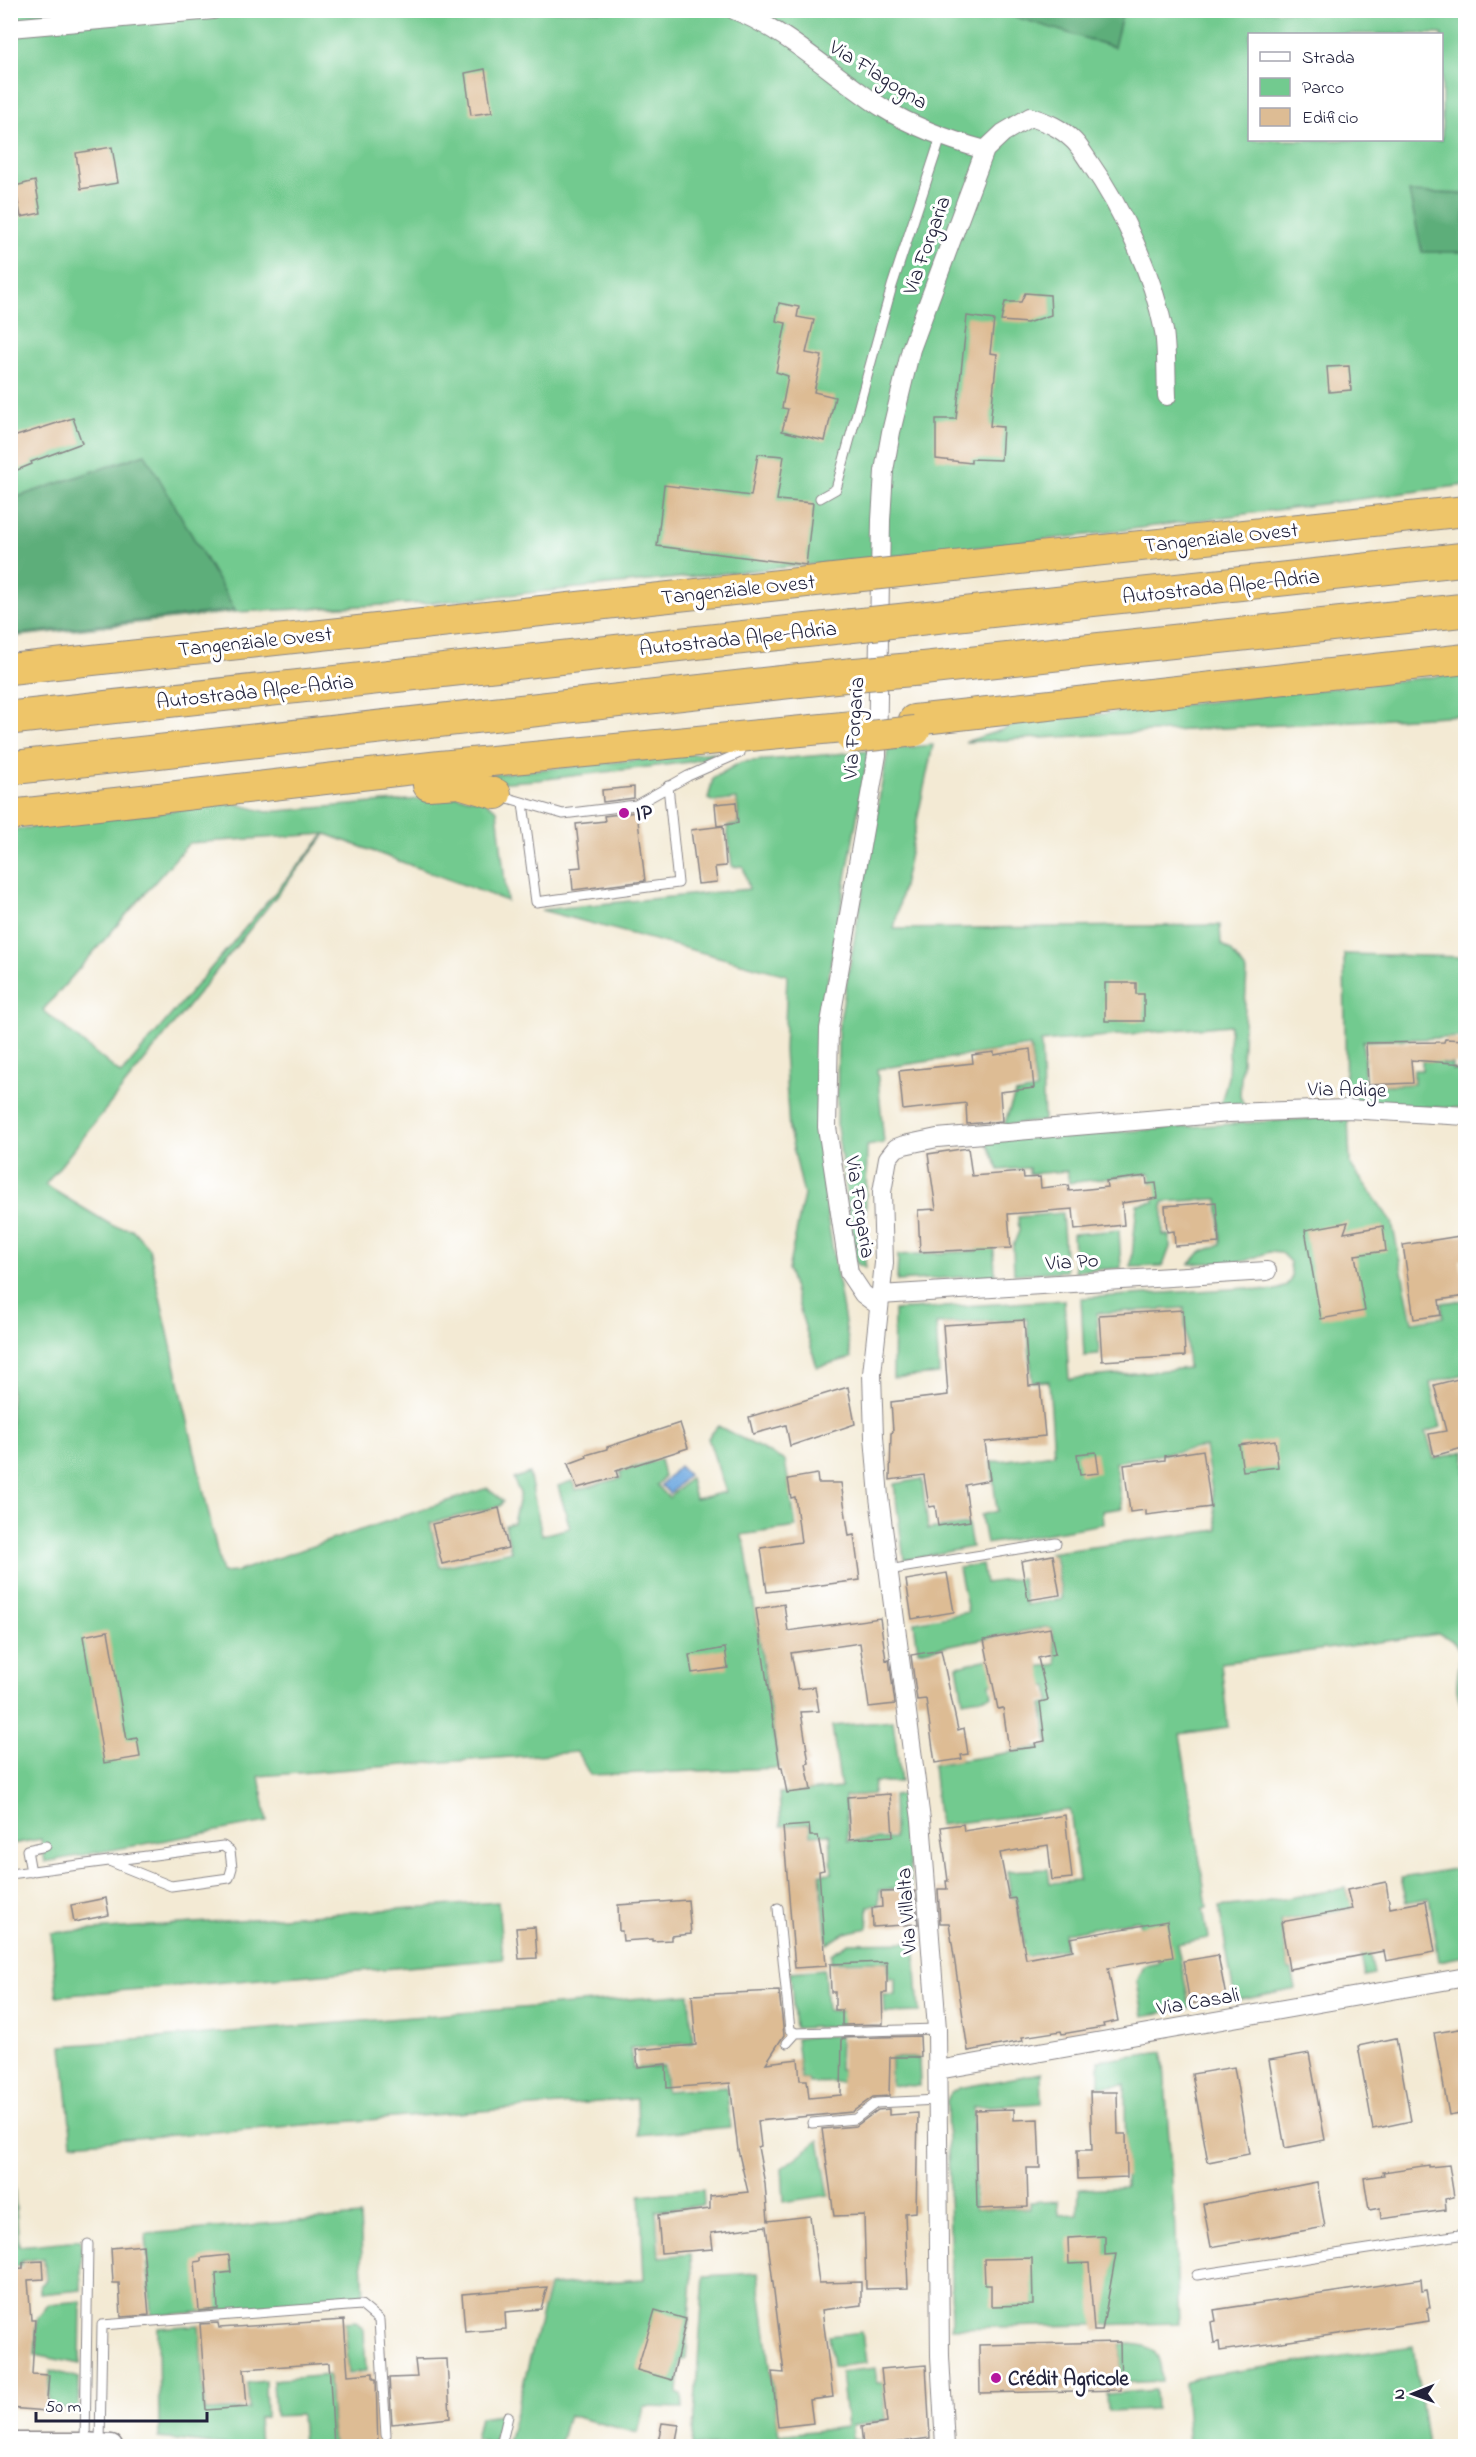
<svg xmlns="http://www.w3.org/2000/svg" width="1476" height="2457" font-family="'Indie Flower',sans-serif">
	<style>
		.green { fill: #72ca8f; stroke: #4a7665; stroke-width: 1.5; fill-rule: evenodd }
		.forest { fill: #5dae7a; stroke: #40685a; stroke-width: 1.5 }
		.water { fill: #71aae1; stroke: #4a668e; stroke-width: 1.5 }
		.building { fill: #ddbc94 }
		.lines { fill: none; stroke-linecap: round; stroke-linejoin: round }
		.service-casing { stroke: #8a8688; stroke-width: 11 }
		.minor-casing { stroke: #8a8688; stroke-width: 20 }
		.tertiary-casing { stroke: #8a8688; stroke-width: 25 }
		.trunk-casing { stroke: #8a8688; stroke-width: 32 }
		.motorway-casing { stroke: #8a8688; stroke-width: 35 }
		.service { stroke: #fff; stroke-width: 9 }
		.minor { stroke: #fff; stroke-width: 18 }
		.tertiary { stroke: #fff; stroke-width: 22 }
		.trunk { stroke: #eec569; stroke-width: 30 }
		.motorway { stroke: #eec569; stroke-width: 33 }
		.trunk-bridge-casing { stroke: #8a8688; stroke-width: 32; stroke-linecap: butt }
		.motorway-bridge-casing { stroke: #8a8688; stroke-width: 35; stroke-linecap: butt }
		.trunk-bridge { stroke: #eec569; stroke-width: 30 }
		.motorway-bridge { stroke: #eec569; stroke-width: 33 }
		.poi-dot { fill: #b5179e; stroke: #fff; stroke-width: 2 }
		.labels { text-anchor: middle; stroke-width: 6; stroke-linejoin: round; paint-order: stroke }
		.street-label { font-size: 21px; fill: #22223b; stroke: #fff }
		.poi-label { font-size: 21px; font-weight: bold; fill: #22223b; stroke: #fff; text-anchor: start }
	</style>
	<rect width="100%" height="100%" fill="#fff"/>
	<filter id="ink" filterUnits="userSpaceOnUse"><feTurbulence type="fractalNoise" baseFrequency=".0167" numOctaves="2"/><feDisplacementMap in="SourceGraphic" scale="12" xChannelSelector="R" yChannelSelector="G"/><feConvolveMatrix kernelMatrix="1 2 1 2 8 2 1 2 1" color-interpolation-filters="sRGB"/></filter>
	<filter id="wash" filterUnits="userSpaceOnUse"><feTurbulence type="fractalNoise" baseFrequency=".008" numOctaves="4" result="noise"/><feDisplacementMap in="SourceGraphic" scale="24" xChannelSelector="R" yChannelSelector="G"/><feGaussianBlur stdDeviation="1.35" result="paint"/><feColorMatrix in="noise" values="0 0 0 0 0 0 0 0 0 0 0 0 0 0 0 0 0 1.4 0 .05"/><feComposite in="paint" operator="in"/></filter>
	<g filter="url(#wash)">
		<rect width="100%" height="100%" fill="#f3ead4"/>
		<path class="green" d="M10,11H1465V485L1087,535L897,556L428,603L236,612L11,637ZM1250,34H1442V140H1250Z
			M1465,673V715L965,742L1022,723Z
			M933,745L894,929L1220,925L1221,944L1231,951L1247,972L1240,1096L1245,1108L1220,1107L1228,1077L1230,1025L1041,1042L1044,1121L1004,1125L1015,1094L1036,1090L1030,1046L877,1069L884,1143L867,1146L865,1268L856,1263L837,1127L838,1031L888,749Z
			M869,751L819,1028L817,1126L828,1222L851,1358L817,1367L788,1270L804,1195L789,1130L784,1050L787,975L541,910L749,889L743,866L732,867L727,826L739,824L737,799L714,802L708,799L713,778L741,762Z
			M714,752L711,756L690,762L538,780L495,783L486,775Z
			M456,796L483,800L497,810L507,901L326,834L45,1185L113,1226L132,1229L149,1248L222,1573L235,1572L487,1488L503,1501L500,1506L430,1523L440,1567L511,1551L505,1525L513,1523L520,1493L513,1479L529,1473L542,1535L570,1528L558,1486L572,1481L576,1490L621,1478L620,1472L660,1459L664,1477L657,1485L669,1498L690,1478L695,1499L726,1492L708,1438L718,1426L785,1461L796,1527L741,1535L745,1545L779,1768L590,1775L577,1752L259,1776L267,1822L45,1862L41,1839L11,1844V830L233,803L267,812ZM325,834L121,1074L43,1010L189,843Z
			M1344,954L1465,957V1037L1363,1041L1365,1086L1414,1084V1070H1422V1061H1443V1064H1452V1070H1462L1461,1088H1465V1108L1346,1105Z
			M1348,1116L1350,1164L1392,1222L1412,1322L1443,1317L1441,1303L1465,1300V1374L1430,1383L1441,1427L1426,1432L1434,1459L1465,1451V1721C1463,1710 1456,1695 1457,1684C1458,1660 1469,1645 1439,1634L1221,1663L1228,1727L1180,1734L1206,1900L1207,1908L1203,1909L1208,1938L1177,1944L1190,2008L1143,2016L1137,1982L1144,1966L1159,1963L1153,1931L1142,1933L1138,1920L1064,1933L1065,1949L1024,1957L1021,1945L1024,1943L1016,1897H1011L1007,1871L1048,1869L1050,1883L1079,1881L1070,1810L939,1825L933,1765L1048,1746L1042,1704L1050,1702L1048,1686L1013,1692L1011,1679L990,1683L992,1696L963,1701L957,1666L989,1659L991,1673L1057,1664L1052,1629L1046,1627L918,1651L914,1622L968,1612L959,1568L982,1564L985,1583L1022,1578L1026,1605L1062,1599L1055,1555L1048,1553L1218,1530L1205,1447L1115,1462L1122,1508L1102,1511L1103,1524L986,1544L981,1515L997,1511L991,1462L1054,1454L1049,1381L1032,1382L1027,1319L936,1324L939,1374L893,1378L894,1310L1064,1300L1069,1379L1188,1368L1184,1308L1097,1313L1099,1355L1084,1356L1081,1298L1248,1288C1261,1291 1286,1295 1291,1277C1292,1273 1290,1266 1290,1262L1281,1253L1269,1252L1245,1261L1190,1264L1199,1253L1221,1244L1218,1199L1163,1202V1235H1170V1247L1163,1266L1131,1267L1137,1205L1154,1202L1150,1173L1069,1183L1067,1171L1029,1174V1168L999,1170L986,1141Z
			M1062,1213L1066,1271L1014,1274L1013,1246L1019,1231L1018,1217Z
			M977,1225L993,1234L995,1275L897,1281L898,1255L977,1251Z
			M1119,1230L1121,1268L1075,1271L1073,1234Z
			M922,1479L928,1529L968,1524L972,1547L904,1560L894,1484Z
			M893,1721L901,1782H874L873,1794L845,1796L848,1841L894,1838L893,1795H905L911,1888L879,1890V1905L868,1906V1928L845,1933L827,1944L820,1874L832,1873L830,1834L811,1835L810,1824L781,1826L779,1793L841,1788L832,1726Z
			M1465,1867V1956L1439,1961L1429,1898L1407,1902L1401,1878Z
			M1346,1888L1349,1900L1359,1898L1374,1974L1365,1976L1352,1908L1280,1921L1289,1970H1292L1296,1989L1235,2001L1219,1907L1264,1902Z
			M498,1902L503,1959L57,1996L51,1933Z
			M914,1942L919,2012L885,2013L884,1995H895V1978H889L888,1961L831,1962V1954L849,1943Z
			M824,1969L827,2010L854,2012V2026L795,2028L790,1972Z
			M689,1994L693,2043L630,2048L633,2068L664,2066L666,2091L727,2087L730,2127L638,2135L637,2099L72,2143L62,2046Z
			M815,2036H840L839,2069H842V2082L809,2083L808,2079L801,2080L796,2039Z
			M1163,2052L1174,2211L1179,2323L952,2328L947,2101L950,2094L959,2088L1041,2073L1042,2103L973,2107L975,2209L1030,2208V2203L1058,2201L1059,2215L1078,2214L1079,2189L1126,2187L1125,2085L1099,2086V2061Z
			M891,2058H919L920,2086L891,2085Z
			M10,2136L19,2246L81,2240V2290L40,2294V2286L46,2280L44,2258L21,2261V2265L11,2266Z
			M819,2140L829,2195L784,2202L782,2168Z
			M703,2190L704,2205L656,2211L659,2257L691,2254L692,2279L686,2358L680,2360L678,2394H682L683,2408L644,2407L638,2433L568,2415L559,2446L536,2443L534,2446H507L549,2286L644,2279L640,2195Z
			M360,2216L364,2299L151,2316L146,2234Z
			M758,2273L779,2435L847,2427L841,2372L875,2368L877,2383H883L885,2420L852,2425V2438L859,2439V2446H692L704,2276Z
			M81,2301L80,2364L35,2355L37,2319L49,2304Z
			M356,2321L364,2330L366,2371L349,2373L345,2322Z
			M199,2325L205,2411L249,2409L247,2383L265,2381L266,2417L258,2418L260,2446H230L159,2438L158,2328Z
			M862,2332L866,2363L833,2367L829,2336Z
			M1120,2344C1152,2344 1160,2348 1162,2381L1121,2383Z
			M1413,2346L1428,2446H1189L1185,2384L1197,2377Z
			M50,2370L79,2378V2409L49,2407Z
			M329,2375L333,2446H303L301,2415L275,2416L273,2380Z
			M1155,2390L1156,2409L1108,2411L1107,2394Z
			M501,2414L493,2444L475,2439L480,2417Z"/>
		<path class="forest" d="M996,11H1123L1114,47Z
			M1409,192L1465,194V252H1422Z
			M145,454L235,610L11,635V499Z"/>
		<path class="water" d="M679,1466L688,1475L670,1494L661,1485Z"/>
		<g id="blocks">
			<path class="building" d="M485,69L492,112L471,115L465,73Z
				M112,147L118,183L81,189L76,153Z
				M35,181L41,213L21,217L15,186Z
				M1025,293L1050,295L1051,315L1027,323L1001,321L1005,302H1021Z
				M779,303L799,307L797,317L814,320L806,353L822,356L814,392L835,397L825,441L782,431L788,409L782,408L788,376L776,372L786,323L776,321Z
				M967,316L994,320L990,353L997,354L990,426L1003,427L1001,460L971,459V463L936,459V419H956Z
				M1349,366L1351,390L1329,392L1327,367Z
				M73,418L82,443L31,462L32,464L10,473V438Z
				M758,454L784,456L777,500L813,503L806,565L657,546L664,485L751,496Z
				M634,787V798L603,802L602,790Z
				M736,802L738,823L717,826L715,804Z
				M637,812L645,881L573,890L571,868L581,867L576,824L605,821L604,816Z
				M723,826L726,866L715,867L717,882L698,884L691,830Z
				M1105,983H1136V994H1144V1021H1105Z
				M1445,1039L1466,1040V1064L1411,1060L1413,1083L1368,1085L1366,1043L1444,1042Z
				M1030,1049L1034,1088L1000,1092L1002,1121L967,1124L966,1103L903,1110L899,1071L973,1063L972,1055L994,1052V1055Z
				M968,1148L972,1176L1023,1172L1024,1178L1040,1177L1041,1188L1068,1185L1069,1191L1107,1187L1106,1181L1146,1176L1147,1184L1156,1183L1158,1198L1122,1203L1124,1225L1075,1230L1073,1209L1008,1214L1011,1248L920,1252L918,1210L936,1209L928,1154Z
				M1216,1202L1219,1243L1175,1246L1174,1231L1167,1232L1165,1206Z
				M1348,1222L1344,1233L1383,1226L1386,1251L1355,1255L1365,1311L1321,1319L1305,1230Z
				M1466,1235V1259L1460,1260L1466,1296L1439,1300L1441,1315L1414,1319L1403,1245Z
				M1183,1310L1185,1356L1102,1361L1099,1315Z
				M1024,1320L1029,1386L1040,1385L1045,1436L985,1442L990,1480L965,1485L970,1521L938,1526L935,1506L929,1507L924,1475L890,1480L891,1433L893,1432L891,1402L948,1395L943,1325Z
				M1466,1377V1447L1434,1456L1429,1434L1446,1431L1434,1385Z
				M848,1387L855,1424L790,1446L786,1425L753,1434L749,1417Z
				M680,1423L688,1448L616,1471L618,1477L577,1488L568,1464L587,1457L586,1455L607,1449V1447Z
				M1275,1440L1278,1467L1243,1471L1239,1445Z
				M1203,1450L1211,1507L1146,1515V1510L1130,1512L1124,1465L1165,1460V1456Z
				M1096,1452L1099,1473L1080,1475L1077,1454Z
				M817,1474L818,1483H841L849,1536L854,1535L860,1580L767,1592L761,1548L801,1542L795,1497L791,1498L788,1479Z
				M499,1508L508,1548L442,1564L432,1524Z
				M1053,1555L1060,1595L1028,1600L1021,1561Z
				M947,1573L954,1612L912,1619L906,1580Z
				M784,1604L788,1631L880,1618L886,1660L889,1659L895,1704L869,1707L860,1643L791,1653L798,1689L815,1687L819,1711L801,1712L809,1763L806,1764L811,1790L787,1793L782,1768H780L756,1609Z
				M1050,1628L1055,1654L1038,1658L1048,1700L1040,1702L1045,1741L1035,1743L1036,1747L1009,1750L1003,1708L998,1709L984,1640Z
				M108,1631L127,1740L137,1738L140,1757L104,1763L83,1636Z
				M725,1648L728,1668L692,1673L689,1655Z
				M941,1650L958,1730L964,1728L968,1754L961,1755L962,1759L935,1763L926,1699L917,1700L911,1655Z
				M890,1794L893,1836L850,1839L847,1797Z
				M1065,1815L1072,1878L1052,1880L1048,1845L1000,1853L1009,1899L1015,1898L1026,1959L1073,1950L1070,1938L1167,1921L1173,1957L1108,1968L1118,2021L1103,2024L1104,2027L1091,2029L1062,2034L1061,2031L1022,2037L1023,2041L968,2051L949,1923H940L938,1889H947L946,1881H948L941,1827L963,1824L964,1831Z
				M809,1825L810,1836H818L824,1870L819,1871L826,1966L795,1968L783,1827Z
				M1386,1882L1390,1908L1426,1901L1435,1952L1386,1961L1384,1951L1289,1969L1281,1922L1352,1909L1347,1890Z
				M915,1891L918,1924L873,1927L872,1908L882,1907L881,1892Z
				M106,1898L109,1915L74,1922L71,1905Z
				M688,1900L691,1934L671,1936V1940L652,1941V1939L623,1941L622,1931H619L618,1905Z
				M535,1927L537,1958L519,1959L516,1928Z
				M1218,1955L1226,1997L1190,2004L1183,1961Z
				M887,1962V1993H882L883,2024L842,2025V2010H835V1992H831L830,1964Z
				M779,1991L784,2035L766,2063L798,2059L800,2080H807L809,2098L841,2095L842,2038L920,2036L921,2057H890L889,2096L873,2097L852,2112L758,2121L761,2146L758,2147L765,2184L768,2221L810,2216L819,2283L861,2282V2305L822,2310L833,2397L810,2400L813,2423L778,2427L772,2372L784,2373L766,2226L711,2233L713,2249L661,2253L658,2215L710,2209V2196L748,2192L738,2150L730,2083L667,2088L666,2064L638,2067L636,2050L696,2045L692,1995Z
				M1466,2028V2112L1449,2115L1434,2033Z
				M1396,2038L1411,2121L1373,2129L1358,2046Z
				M1309,2053L1325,2140L1285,2148L1269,2060Z
				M1234,2067L1249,2154L1208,2162L1192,2074Z
				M1090,2092H1117L1118,2134H1126L1127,2177L1078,2179L1077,2150H1092Z
				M889,2109V2115L918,2113L916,2212L905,2213L908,2288L866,2289L864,2215L834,2216L822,2129L856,2126L878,2110Z
				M1014,2109V2120L1038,2119L1040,2168H1027L1028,2207L977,2209L975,2110Z
				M1429,2165V2167L1449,2165L1454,2197L1445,2199L1446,2210L1381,2219L1380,2208L1369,2210L1364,2178L1384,2175L1383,2172Z
				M1317,2182L1325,2227L1211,2247L1203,2204Z
				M1105,2236V2255L1116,2254L1102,2331H1094L1089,2263L1069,2264L1068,2238Z
				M143,2245L149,2315L121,2317L119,2283H113L111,2248Z
				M229,2255L231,2272L216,2274L218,2309L199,2311L195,2262L201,2261V2258Z
				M1032,2258L1033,2305L991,2306V2285H985L984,2259Z
				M43,2261L44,2279L28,2280L31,2320H35L32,2374L49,2375L46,2411L10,2408V2269L23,2268V2262Z
				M1421,2279L1422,2291L1427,2290L1430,2308H1427L1429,2321L1220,2351L1219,2342L1214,2343L1211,2322L1216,2321L1214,2310Z
				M547,2287L541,2309L505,2312L506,2329L465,2332L462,2294Z
				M655,2310L686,2319L672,2380L637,2370Z
				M344,2320L348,2375L373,2373V2379H376L378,2446H334L329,2363L244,2369L247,2407L206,2410L200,2324L218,2323L219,2328Z
				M1120,2342L1121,2390L980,2393L979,2345Z
				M447,2359L450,2418L392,2424L389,2378L417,2377L415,2360Z
				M926,2365L930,2438L893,2443V2446H863L861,2427L887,2423L881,2369Z
				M662,2423L679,2425L675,2446H657Z"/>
		</g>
	</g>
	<g filter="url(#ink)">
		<use href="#blocks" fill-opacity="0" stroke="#8a8688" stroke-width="1.5"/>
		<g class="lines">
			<g class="service-casing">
				<path id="service" d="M820,498L836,489L892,286L941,137
					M498,795L563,814L636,805L688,776L740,753
					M523,803L536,902L678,883L668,786
					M888,1570L1056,1543
					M31,1872L27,1850L46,1846
					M10,1874L223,1846L230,1851L232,1868L229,1878L171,1886L109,1861
					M778,1908L790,2030L796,2033L937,2029
					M787,2043L796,2033
					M812,2123L855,2119L876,2103L938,2100
					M1197,2275L1466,2234
					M85,2444L88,2244
					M100,2445L102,2325L361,2305L379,2320L386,2435
					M501,2446L508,2416"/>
			</g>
			<g class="minor-casing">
				<path id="minor" d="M734,10C790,32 833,76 883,108C915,128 949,140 985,150
					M10,28L213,10
					M880,1295L1267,1271
					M879,1306L863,1294L849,1273L827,1127L829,1029L877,755L881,520L884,471L891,432L911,349L985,150L1003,133L1030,117C1047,122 1061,128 1074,141C1080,147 1085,156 1090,163C1123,210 1153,275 1164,331C1167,352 1166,375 1167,396
					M938,2070L1466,1977
					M945,2446L940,2356L937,2029L921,1820L879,1497L874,1437L872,1374L884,1263L882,1192L888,1158L896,1148L904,1145L937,1138L1229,1113L1347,1109L1466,1116"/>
			</g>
			<g class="tertiary-casing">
				<path id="tertiary" d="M10,2444H85L111,2446"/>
			</g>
			<g class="trunk-casing">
				<path id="trunk" d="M927,569L1466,511
					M10,669L852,577
					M914,720L1466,659
					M428,785L459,783L496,794
					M10,815L440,766L853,726"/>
			</g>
			<g class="motorway-casing">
				<path id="motorway" d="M914,619L1466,559
					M918,669L1466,610
					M10,718L848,626
					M10,768L849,675"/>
			</g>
			<use href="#service" class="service"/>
			<use href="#minor" class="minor"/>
			<use href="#tertiary" class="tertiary"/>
			<use href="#trunk" class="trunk"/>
			<use href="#motorway" class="motorway"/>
			<g class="trunk-bridge-casing">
				<path id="trunk-bridge" d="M852,577L927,569
					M852,738L915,731"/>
			</g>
			<g class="motorway-bridge-casing">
				<path id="motorway-bridge" d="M848,626L914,619
					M849,675L918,669"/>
			</g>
			<use href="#trunk-bridge" class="trunk-bridge"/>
			<use href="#motorway-bridge" class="motorway-bridge"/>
		</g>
	</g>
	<g class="poi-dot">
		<circle cx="624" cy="813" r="6"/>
		<circle cx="996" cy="2378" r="6"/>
	</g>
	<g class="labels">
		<g class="street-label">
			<text transform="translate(879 74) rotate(32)" y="7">Via Flagogna</text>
			<text transform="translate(926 245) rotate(-70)" y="7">Via Forgaria</text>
			<text transform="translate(1221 537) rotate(-6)" y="7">Tangenziale Ovest</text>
			<text transform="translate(1221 586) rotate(-6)" y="7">Autostrada Alpe-Adria</text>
			<text transform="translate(738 589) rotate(-6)" y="7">Tangenziale Ovest</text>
			<text transform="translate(738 638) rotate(-6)" y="7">Autostrada Alpe-Adria</text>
			<text transform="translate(255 641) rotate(-6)" y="7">Tangenziale Ovest</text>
			<text transform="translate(255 691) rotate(-6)" y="7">Autostrada Alpe-Adria</text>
			<text transform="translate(853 728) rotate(-86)" y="7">Via Forgaria</text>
			<text transform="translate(1347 1089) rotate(1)" y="7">Via Adige</text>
			<text transform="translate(861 1207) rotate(81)" y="7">Via Forgaria</text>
			<text transform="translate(1072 1261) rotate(-4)" y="7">Via Po</text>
			<text transform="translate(906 1911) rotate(-94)" y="7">Via Villalta</text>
			<text transform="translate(1198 2001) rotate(-10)" y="7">Via Casali</text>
		</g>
		<g class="poi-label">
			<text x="636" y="820">IP</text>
			<text x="1008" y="2385">Crédit Agricole</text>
		</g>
	</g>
	<rect width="1476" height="2457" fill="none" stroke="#fff" stroke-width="36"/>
	<rect x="1248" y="33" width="195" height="108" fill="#ffffff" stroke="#a7a7b1" stroke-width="1.5"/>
	<rect x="1260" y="52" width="30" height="9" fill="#ffffff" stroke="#a7a7b1" stroke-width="1.5"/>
	<text x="1302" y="63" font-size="18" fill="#22223b">Strada</text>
	<rect x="1260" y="78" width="30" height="18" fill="#72ca8f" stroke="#a7a7b1" stroke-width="1.5"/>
	<text x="1302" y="93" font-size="18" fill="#22223b">Parco</text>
	<rect x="1260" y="108" width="30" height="18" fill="#ddbc94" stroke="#a7a7b1" stroke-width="1.5"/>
	<text x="1302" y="123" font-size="18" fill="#22223b">Edificio</text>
	<g transform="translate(1413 2394) rotate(269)" stroke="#ffffff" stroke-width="4.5" paint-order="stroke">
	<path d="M0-4.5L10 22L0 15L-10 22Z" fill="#22223b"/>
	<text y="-9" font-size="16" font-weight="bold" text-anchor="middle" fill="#22223b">N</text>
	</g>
	<path d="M36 2412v9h171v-9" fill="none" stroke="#22223b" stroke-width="3"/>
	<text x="45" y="2412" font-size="18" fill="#22223b" stroke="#ffffff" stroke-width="4.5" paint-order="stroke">50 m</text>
</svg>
